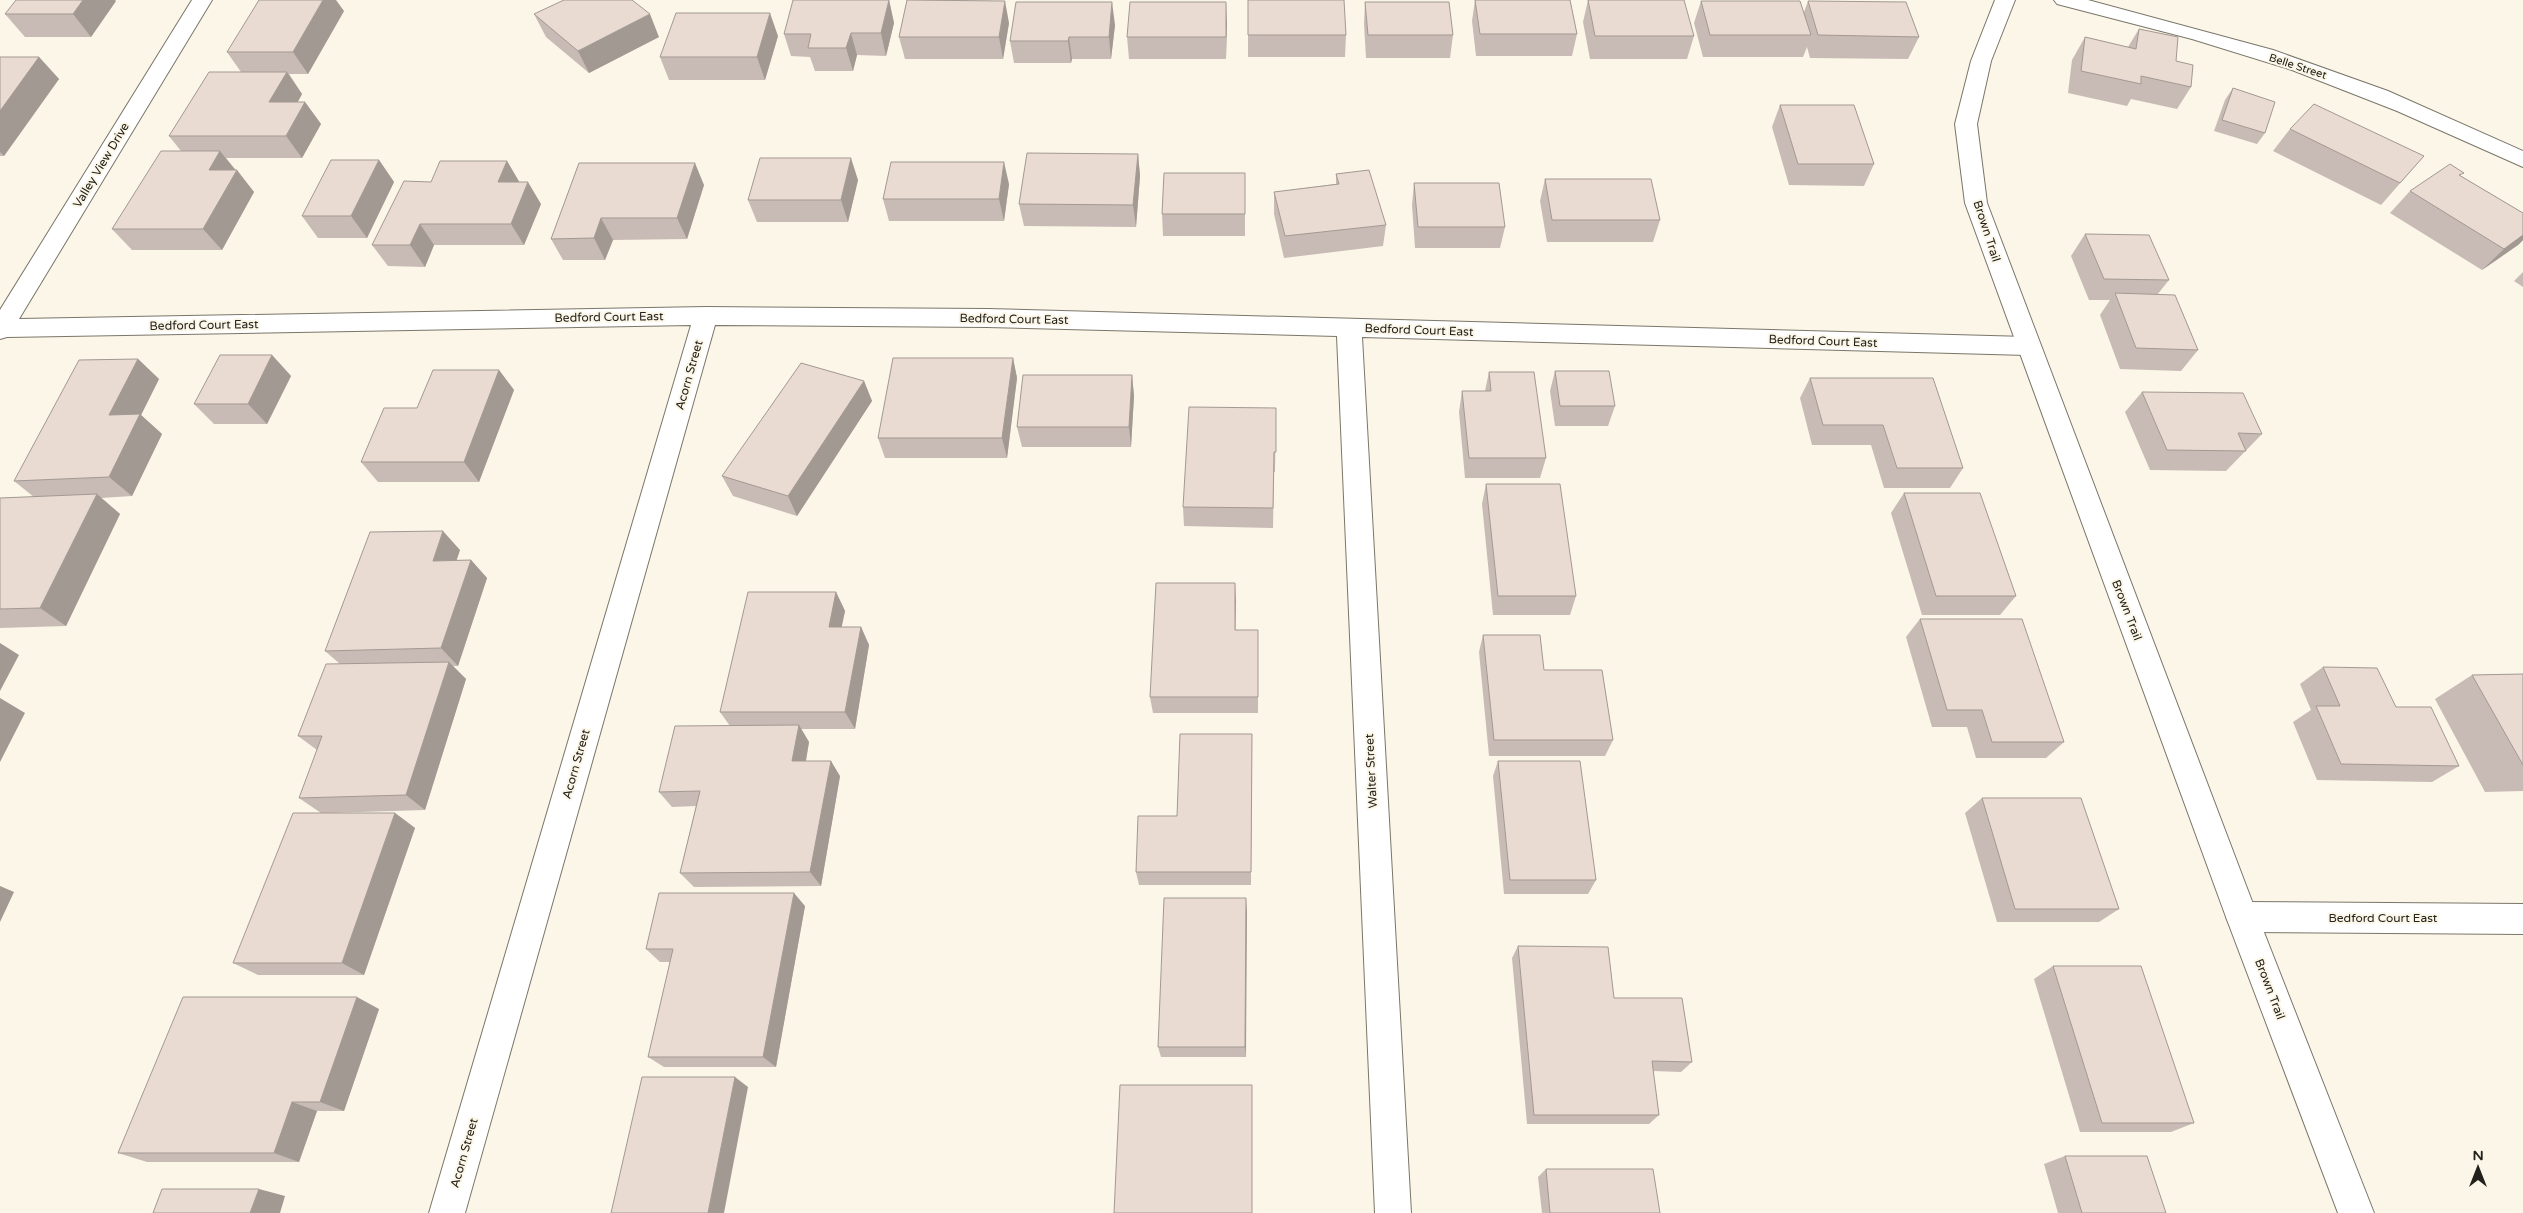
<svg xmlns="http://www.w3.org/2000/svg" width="2523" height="1213" font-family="'Varela Round',sans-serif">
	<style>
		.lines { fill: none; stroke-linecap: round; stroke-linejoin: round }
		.street-casing { stroke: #7a7669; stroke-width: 2 }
		.secondary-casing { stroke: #7a7669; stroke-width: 2 }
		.street { fill: #fff; fill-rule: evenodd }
		.secondary { fill: #fff; fill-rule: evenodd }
		.wall { fill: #c8bbb5 }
		.shaded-wall { fill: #a39993 }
		.building { fill: #e9dad2; stroke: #a39993 }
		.labels { text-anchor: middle; stroke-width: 4; stroke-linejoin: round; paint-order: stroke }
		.far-street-label { font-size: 11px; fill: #22211b; stroke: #fbf6e7 }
		.street-label { font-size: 12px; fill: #22211b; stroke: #fbf6e7 }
	</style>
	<rect width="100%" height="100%" fill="#fbf6e7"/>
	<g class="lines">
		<g class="street-casing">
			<path id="street" d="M192,0H212L19,319L706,307L987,309L2027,337L2036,340L2039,346L2036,352L2027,355L1362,337L1411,1213H1375L1337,336L987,327L715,325L465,1213H429L691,325L7,337L0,339V310Z
				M2054,0H2088L2273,50L2388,91L2523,151V167L2397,111L2292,70L2192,39L2057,4Z
				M2242,902L2523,904V934L2242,932L2231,928L2226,917L2231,906Z"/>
		</g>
		<g class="secondary-casing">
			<path id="secondary" d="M1995,0H2015L1991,61L1977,124L1987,203L2258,917L2374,1213H2338L2226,917L1965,203L1955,124L1971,61Z"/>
		</g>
		<use href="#street" class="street"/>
		<use href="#secondary" class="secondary"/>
	</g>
	<path class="wall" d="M889,0L894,23L886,56L857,55L853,71H815L810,57L791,56L784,34Z
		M907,0H950V1L1009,23L1003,59H905L899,37Z
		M1248,0L1346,35L1345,57H1248Z
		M1475,0H1570L1577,34L1572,56H1476L1472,21Z
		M1588,0L1694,36L1687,59H1590L1583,22Z
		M116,1L91,37H25L5,14Z
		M1701,1L1804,12L1808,1L1919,37L1908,59L1810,58L1807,47L1803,57H1703L1694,23Z
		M1226,2V59H1129L1127,37Z
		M1365,2L1453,35L1450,58H1366L1364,24Z
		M344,11L308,74H289L302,94L298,102H305L321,124L302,158H226L254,192L222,250H132L112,229L181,151L169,136L241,72L227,52Z
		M534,14L659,37L589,73L546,37Z
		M1115,25L1111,59H1072L1071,63H1014L1010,41Z
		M2139,29L2176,61L2191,87L2177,109L2131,99L2127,106L2068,93L2072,60L2085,37L2128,47Z
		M778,36L765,80H669L660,57Z
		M0,57H39L59,79L4,156H0Z
		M2233,88L2265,133L2257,144L2214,131L2225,100Z
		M1780,105L1874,164L1864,186L1789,185L1772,127Z
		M2290,129L2424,156L2381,205L2273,151Z
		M1138,154L1140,176L1136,227L1024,226L1019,204Z
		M379,160L394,182L367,238H318L302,216Z
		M507,161L519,182L541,204L524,245H434L425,267L388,266L372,245L431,182Z
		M579,163L704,185L687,239L613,240L605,260H563L551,239Z
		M1336,174L1386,225L1383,246L1284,258L1274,214V192L1336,184Z
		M2461,176L2523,213V240L2518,245L2482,270L2390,213L2410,191Z
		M1545,179L1660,220L1653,242H1547L1540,201Z
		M858,180L848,222H757L748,200Z
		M1414,183L1505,227L1500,248H1415L1412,205Z
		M1009,184L1004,221H889L883,199Z
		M1245,194V236H1163L1162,214Z
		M2085,234L2169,280L2157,295L2198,350L2181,371L2120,369L2100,315L2110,300H2089L2071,256Z
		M2523,272V287L2514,281Z
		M272,355L291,376L267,424H214L194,404Z
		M1013,358L1017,378L1007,458H885L878,438Z
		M138,359L159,379L141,415L162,434L132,496L101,498L120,514L66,626L0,628V498L34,497L14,481Z
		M499,370L514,390L479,482H378L361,462L417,408Z
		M1555,371L1615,406L1608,426H1555L1550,391Z
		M1489,372L1546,458L1540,478H1465L1459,412L1462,391H1485Z
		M1132,375L1134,396L1131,447H1022L1017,427Z
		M1810,378L1963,468L1950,488H1884L1871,445H1812L1800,398Z
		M864,381L872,401L797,516L733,496L722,476Z
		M2142,392L2262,434L2226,471L2150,470L2125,412Z
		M1276,408L1275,472H1274L1273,528L1184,526L1183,507Z
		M1486,484L1576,596L1570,615H1493L1482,504Z
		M1904,493L2016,596L2000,615H1922L1891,513Z
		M460,550L456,560H471L487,578L458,666H453L466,679L425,810L328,813H395L415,828L364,975H258L233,963L321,813L299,798L317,750L298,736L340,664L325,651Z
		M1235,583V630H1258V713H1153L1150,697Z
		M836,592L845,611L841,627H861L869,645L855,729H801L809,742L806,761L840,776L821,886L694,887L680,873L696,806L672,807L659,792L730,726L720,712Z
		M1920,619L2064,742L2046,758H1976L1967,727H1932L1906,637Z
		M1483,635L1544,670L1613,740L1605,756H1489L1479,652Z
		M2323,667L2396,707L2459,766L2432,782L2317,780L2293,722L2311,710L2300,684Z
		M2523,674V791L2485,792L2435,699L2472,675Z
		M1252,734L1251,885H1139L1136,872L1177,816Z
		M1498,761L1596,880L1588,894H1504L1493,776Z
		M1982,798L2119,909L2099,922H1997L1965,813Z
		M1246,898V1057H1161L1158,1047Z
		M805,906L776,1067H664L648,1057L670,962H660L646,949Z
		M1518,946L1614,998L1692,1062L1681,1072L1653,1071L1659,1115L1649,1124H1527L1512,958Z
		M2053,966L2194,1123L2171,1132H2080L2034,979Z
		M379,1009L344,1111H317L299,1162H147L118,1153Z
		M2065,1156L2166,1213H2058L2044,1164Z
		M1546,1169L1660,1213H1542L1538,1177Z"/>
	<path class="shaded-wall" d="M83,0H115L116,1L91,37L73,14Z
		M323,0H336L344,11L308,74L293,52Z
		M889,0L894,23L886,56L881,33Z
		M1005,1L1009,23L1003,59L999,37Z
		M1112,2L1115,25L1111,59L1109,37Z
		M1226,2L1227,24L1226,59Z
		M770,13L778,36L765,80L757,57Z
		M650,14L659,37L589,73L578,51Z
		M851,33L857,55L853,71L846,48Z
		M1069,37L1072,59L1071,63L1068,41Z
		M39,57L59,79L4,156L0,152V111Z
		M287,72L302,94L285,124L269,102Z
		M305,102L321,124L302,158L286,136Z
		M220,151L236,171L237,170L254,192L222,250L203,229L209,170Z
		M1138,154L1140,176L1136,227L1133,205Z
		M851,158L858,180L848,222L841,200Z
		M379,160L394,182L367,238L351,216Z
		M507,161L520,183L498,182Z
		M1004,162L1009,184L1004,221L999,199Z
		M695,163L704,185L687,239L677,218Z
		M528,182L541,204L524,245L511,224Z
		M601,218L613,240L605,260L594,238Z
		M420,224L434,245L425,267L410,245Z
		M2523,235V240L2518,245L2482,270L2504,249Z
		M272,355L291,376L267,424L248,404Z
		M1013,358L1017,378L1007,458L1002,438Z
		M138,359L159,379L141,415L162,434L132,496L109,477V415Z
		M499,370L514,390L479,482L464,462Z
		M1132,375L1134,396L1131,447L1129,427Z
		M864,381L872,401L797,516L788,496Z
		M97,494L120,514L66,626L40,608Z
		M443,531L460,550L450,580L433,561Z
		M471,560L487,578L458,666L441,648Z
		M1235,583L1236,601L1235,648Z
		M836,592L845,611L838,645L829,627Z
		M861,627L869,645L855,729L845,712Z
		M0,643L19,655L0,691Z
		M449,662L466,679L425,810L406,795Z
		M0,698L25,713L0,762Z
		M799,725L809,742L803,777L792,761Z
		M831,761L840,776L821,886L810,872Z
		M395,813L415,828L364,975L342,963Z
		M0,886L14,892L0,922Z
		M794,893L805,906L776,1067L763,1057Z
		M1246,898L1247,912L1246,1057L1245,1047Z
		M357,997L379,1009L344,1111L320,1102Z
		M735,1077L748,1087L724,1213H708Z
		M292,1102L317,1111L299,1162L274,1153Z
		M259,1189L285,1196L280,1213H250Z"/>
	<path class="building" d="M16,0H83L73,14H5Z
		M259,0H323L293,52H227Z
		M564,0H632L650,14L578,51L534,14Z
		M793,0H889L881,33H851L846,48H808L811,34H784Z
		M907,0L1005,1L999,37H899Z
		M1248,0H1344L1346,35H1248Z
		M1475,0H1570L1577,34H1480Z
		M1588,0H1684L1694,36H1595Z
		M1701,1H1800L1811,35H1710Z
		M1808,1L1906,2L1919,37L1818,35Z
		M1016,2H1112L1109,37H1069L1068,41H1010Z
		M1130,2H1226V37H1127Z
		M1365,2H1449L1453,35H1368Z
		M676,13H770L757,57H660Z
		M2139,29L2178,37L2176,61L2193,65L2191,87L2141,76V84L2081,71L2085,37L2136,49Z
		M0,57H39L0,111Z
		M209,72H287L269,102H305L286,136H169Z
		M2233,88L2275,102L2265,133L2222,120Z
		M2314,104L2424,156L2400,183L2290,129Z
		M1780,105H1854L1874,164H1798Z
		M161,151H220L209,170H237L203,229H112Z
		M1027,153L1138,154L1133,205L1019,204Z
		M760,158H851L841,200H748Z
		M331,160H379L351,216H302Z
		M440,161H507L498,182H528L511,224H420L410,245H372L404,181L431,182Z
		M891,162H1004L999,199H883Z
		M579,163H695L677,218H601L594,238L551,239Z
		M2450,164L2464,173L2459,175L2523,213V235L2504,249L2410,191Z
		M1369,170L1386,225L1285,236L1274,192L1339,184L1336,174Z
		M1164,173H1245V214H1162Z
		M1545,179H1651L1660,220H1552Z
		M1414,183H1499L1505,227H1418Z
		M2085,234L2149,235L2169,280L2104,279Z
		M2115,293L2175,295L2198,350L2136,348Z
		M220,355H272L248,404H194Z
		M893,358H1013L1002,438H878Z
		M138,359L109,415L140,414L109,477L14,481L79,360Z
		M801,363L864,381L788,496L722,476Z
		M433,370H499L464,462H361L384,408H417Z
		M1555,371H1609L1615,406H1560Z
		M1489,372H1534L1546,458H1469L1462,391H1491Z
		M1023,375H1132L1129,427H1017Z
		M1810,378H1933L1963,468H1897L1883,425H1823Z
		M2142,392L2243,393L2262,434L2238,433L2246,451L2167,450Z
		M1189,407L1276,408V452H1274L1273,508L1183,507Z
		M1486,484H1560L1576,596H1498Z
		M1904,493H1980L2016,596H1936Z
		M97,494L40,608L0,609V498Z
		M443,531L433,561L471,560L441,648L325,651L370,532Z
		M1156,583H1235V630H1258V697H1150Z
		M748,592H836L829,627H861L845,712H720Z
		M1920,619H2022L2064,742H1992L1982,710H1947Z
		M1483,635H1540L1544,670H1602L1613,740H1494Z
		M449,662L406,795L299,798L322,736H298L326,664Z
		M2323,667L2377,668L2396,707H2431L2459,766L2341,764L2316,706H2340Z
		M2523,674V765L2472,675Z
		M799,725L792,761H831L810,872L680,873L700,791L659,792L675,726Z
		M1180,734H1252L1251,872H1136L1138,816H1177Z
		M1498,761H1580L1596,880H1510Z
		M1982,798H2081L2119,909H2015Z
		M293,813H395L342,963H233Z
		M659,893H794L763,1057H648L673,949H646Z
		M1164,898H1246L1245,1047H1158Z
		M1518,946L1608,947L1614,998H1682L1692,1062L1652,1061L1659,1115H1534Z
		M2053,966H2141L2194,1123H2102Z
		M183,997H357L320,1102H292L274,1153H118Z
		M642,1077H735L708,1213H611Z
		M1120,1085H1252V1213H1114Z
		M2065,1156H2147L2166,1213H2082Z
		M1546,1169H1653L1660,1213H1550Z
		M162,1189H259L250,1213H153Z"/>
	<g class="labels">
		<g class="far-street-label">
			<text transform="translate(2298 66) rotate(18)" y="4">Belle Street</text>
		</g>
		<g class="street-label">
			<text transform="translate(101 165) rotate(-59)" y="4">Valley View Drive</text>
			<text transform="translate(1987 231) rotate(72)" y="4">Brown Trail</text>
			<text transform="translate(609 317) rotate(-1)" y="4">Bedford Court East</text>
			<text transform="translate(1014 319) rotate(1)" y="4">Bedford Court East</text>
			<text transform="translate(204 325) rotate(-1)" y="4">Bedford Court East</text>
			<text transform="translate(1419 330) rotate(2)" y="4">Bedford Court East</text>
			<text transform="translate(1823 341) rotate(2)" y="4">Bedford Court East</text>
			<text transform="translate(689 375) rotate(-74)" y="4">Acorn Street</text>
			<text transform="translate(2127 610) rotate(69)" y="4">Brown Trail</text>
			<text transform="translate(576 764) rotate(-74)" y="4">Acorn Street</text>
			<text transform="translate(1371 771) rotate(-93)" y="4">Walter Street</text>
			<text x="2383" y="922">Bedford Court East</text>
			<text transform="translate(2270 989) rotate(69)" y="4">Brown Trail</text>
			<text transform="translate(464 1153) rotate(-74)" y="4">Acorn Street</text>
		</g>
	</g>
	<g transform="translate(2478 1168)" stroke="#fbf6e7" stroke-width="4" paint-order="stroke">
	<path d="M0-4L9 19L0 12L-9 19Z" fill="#22211b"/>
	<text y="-8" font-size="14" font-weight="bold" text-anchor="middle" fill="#22211b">N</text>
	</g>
</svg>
